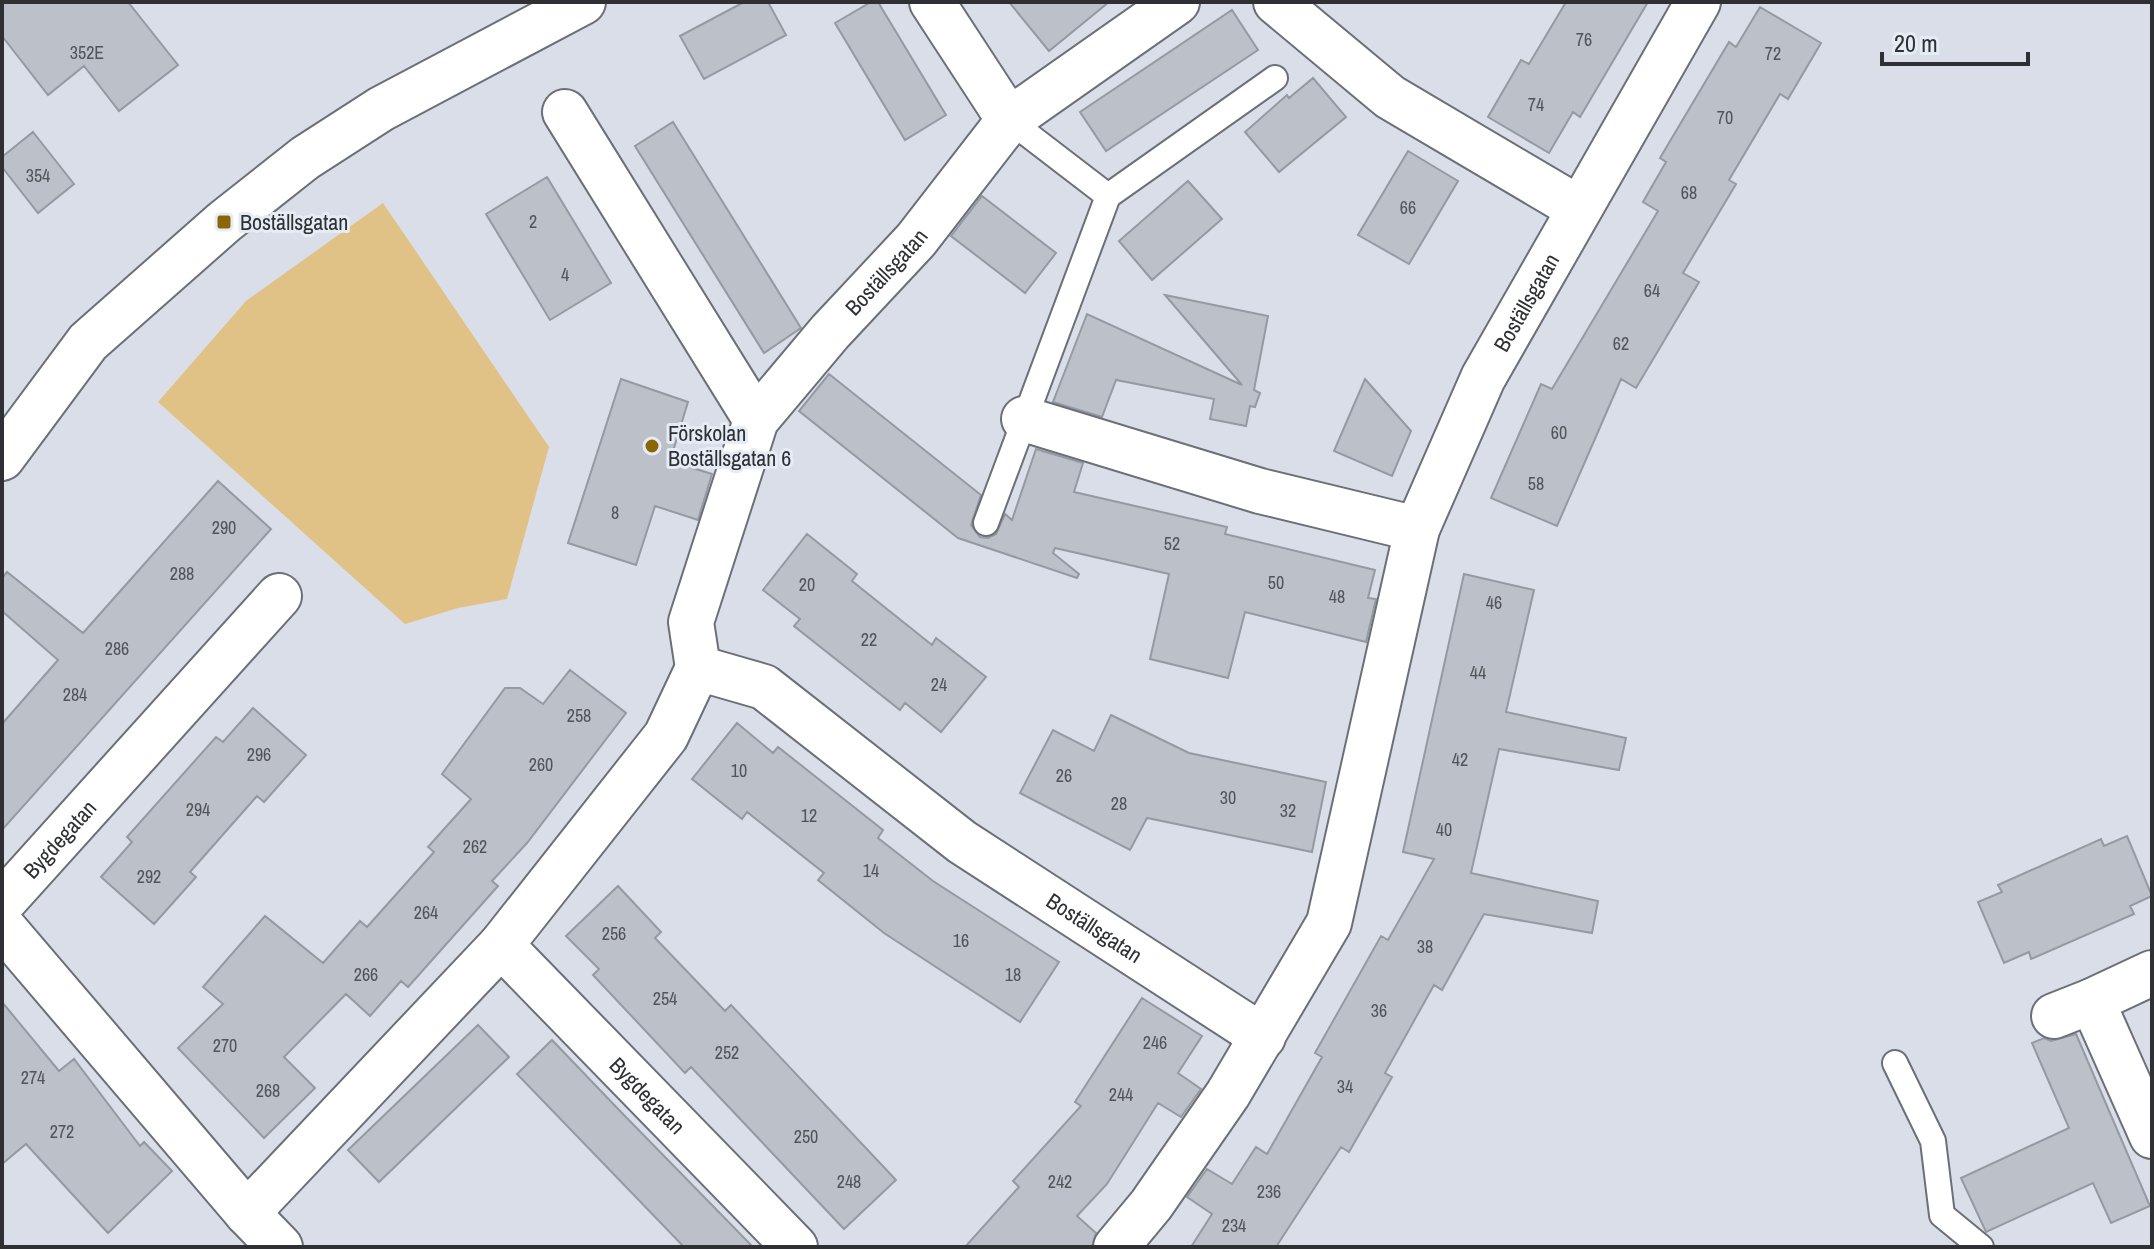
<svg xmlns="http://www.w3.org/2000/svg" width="2154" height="1249" font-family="'Archivo Narrow',sans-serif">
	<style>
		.green { fill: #e1c286 }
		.building { fill: #bbc0c9; stroke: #9499a2; stroke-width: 2 }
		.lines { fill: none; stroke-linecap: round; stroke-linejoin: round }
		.service-casing { stroke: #6b7078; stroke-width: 28 }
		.minor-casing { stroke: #6b7078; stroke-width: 48 }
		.service { stroke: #fff; stroke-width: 24 }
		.minor { stroke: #fff; stroke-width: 44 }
		.poi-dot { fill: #8a6706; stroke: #e6ecf5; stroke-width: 3 }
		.labels { text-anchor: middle; stroke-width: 6; stroke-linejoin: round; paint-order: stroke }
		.number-label { font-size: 18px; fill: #515458 }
		.poi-label { font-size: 22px; fill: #2e3033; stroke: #e6ecf5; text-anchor: start }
		.street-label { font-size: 22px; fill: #2e3033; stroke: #e6ecf5 }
	</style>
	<rect width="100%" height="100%" fill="#d9dee8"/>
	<path class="green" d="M383,203L549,447L507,599L458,608L405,624L158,402L246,301Z"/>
	<path class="building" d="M2,2H128L178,65L119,111L84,66L48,95L2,36Z
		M744,2H768L786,35L704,79L680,36Z
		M871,2H878L946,115L905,140L835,23Z
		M1009,2H1109L1049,51Z
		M1566,2H1648L1580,117L1573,112L1549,153L1488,117L1521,60L1529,64Z
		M1760,7L1821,43L1788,99L1780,94L1729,180L1736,184L1683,273L1699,282L1636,388L1621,379L1557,526L1491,498L1541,384L1552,389L1658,211L1643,202L1666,162L1660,158L1729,42L1736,47Z
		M1232,10L1258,50L1106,151L1080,112Z
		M1313,78L1346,117L1279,172L1245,132L1287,95L1289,98Z
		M673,122L801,328L764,353L635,146Z
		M33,132L74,184L38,213L2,167V157Z
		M1408,151L1458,181L1409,264L1358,235Z
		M547,177L611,283L550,320L486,214Z
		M1188,181L1222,219L1152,280L1119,241Z
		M982,196L1056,253L1025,293L951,236Z
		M1165,295L1268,316L1254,390L1260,393L1255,407L1250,406L1246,426L1210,419L1214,399L1116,380L1102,417L1053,402L1087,314L1242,385Z
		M829,374L981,495L971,525L980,537L988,538L996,534L1005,514L1012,520L1036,449L1083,463L1074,492L1227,527L1225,534L1375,570L1368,598L1376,599L1366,642L1245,612L1228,678L1150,659L1169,574L1055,548L1053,553L1079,574L1077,578L958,538L799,411Z
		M621,379L688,402L670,461L712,474L698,520L655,506L636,565L568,543Z
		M1365,379L1411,431L1392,476L1334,451Z
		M218,481L271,529L2,830V724L58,660L2,611V578L7,572L83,633Z
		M807,534L857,574L852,581L932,645L936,638L986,677L941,732L905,703L900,710L794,626L800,619L763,590Z
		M1464,574L1534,590L1506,712L1626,738L1619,770L1499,749L1471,873L1598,901L1592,933L1484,914L1442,990L1434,985L1385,1073L1392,1077L1349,1152L1341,1147L1276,1247H1191L1212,1214L1187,1197L1207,1169L1232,1184L1256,1147L1267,1154L1322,1057L1315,1053L1381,936L1388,940L1434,859L1403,852Z
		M570,670L626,713L527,843L492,881L498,886L408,987L401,981L370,1016L346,994L284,1057L315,1088L264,1138L178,1048L223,1004L203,987L265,916L323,963L360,921L367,927L434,852L428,847L471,799L442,774L505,688H520L543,704Z
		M253,708L306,755L264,802L257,796L190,872L196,877L154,924L101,877L132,842L127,837L216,737L223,742Z
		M1111,715L1189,753L1326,782L1312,852L1147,818L1130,850L1020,793L1053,730L1094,751Z
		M737,723L773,753L778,747L883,830L878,838L933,881L1059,962L1020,1022L884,933L818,880L824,873L747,812L742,819L692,779Z
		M2127,836L2152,896L2130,906L2134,914L2031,959L2029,952L2004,963L1978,902L2002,892L1998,885L2101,839L2104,846Z
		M618,886L661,932L655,938L725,1011L731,1005L896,1180L844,1229L691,1067L685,1073L593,975L599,969L566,936Z
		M1142,998L1202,1036L1178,1073L1201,1089L1181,1117L1158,1103L1107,1184L1077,1216L1096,1233L1092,1247H965L1019,1187L1013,1181L1081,1106L1075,1102Z
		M2,1002L59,1071L74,1059L140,1146L144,1142L172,1171L108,1233L26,1144L2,1164Z
		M478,1025L509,1057L379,1182L348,1150Z
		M2076,1034L2150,1206L2111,1223L2093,1183L1986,1232L1961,1178L2069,1128L2032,1043L2044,1038L2051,1041Z
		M552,1040L621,1112L753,1247H684L517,1074Z"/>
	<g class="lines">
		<g class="service-casing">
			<path id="service" d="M1009,120L1108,196L1275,78
				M986,523L1108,196
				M1895,1063L1933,1141L1942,1215L1981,1247"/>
		</g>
		<g class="minor-casing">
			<g id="minor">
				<path d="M932,2L1009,120"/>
				<path d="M1276,2L1390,97L1578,208"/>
				<path d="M565,112L756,420"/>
				<path d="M1024,419L1260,491L1417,529"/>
				<path d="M2,458L88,342L224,222L305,158L381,109L583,2"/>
				<path id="s1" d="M698,668L691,622L756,420L830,332L916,240L1009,120L1177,2"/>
				<path id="s2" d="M698,668L764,687L962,842L1263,1037"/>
				<path id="s3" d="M2,903L279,596"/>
				<path d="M2,926L247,1213L280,1247"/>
				<path id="s4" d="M501,945L795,1247"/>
				<path d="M2152,973L2092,1001L2152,1136"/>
				<path d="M2054,1016L2092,1001"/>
				<path d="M247,1213L501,945L666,736L698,668"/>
				<path id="s5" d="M1116,1247L1151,1205L1228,1094L1329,923L1417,529L1483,378L1698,2"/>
			</g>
		</g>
		<use href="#service" class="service"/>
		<use href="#minor" class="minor"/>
	</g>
	<g class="poi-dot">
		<rect x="216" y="214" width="16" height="16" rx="4"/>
		<circle cx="652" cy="446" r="8"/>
	</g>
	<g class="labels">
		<g class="number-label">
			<text x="1584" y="46">76</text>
			<text x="87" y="59">352E</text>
			<text x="1773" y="60">72</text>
			<text x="1536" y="111">74</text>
			<text x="1725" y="124">70</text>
			<text x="38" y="182">354</text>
			<text x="1689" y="199">68</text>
			<text x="1408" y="214">66</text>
			<text x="533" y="228">2</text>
			<text x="565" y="281">4</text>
			<text x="1652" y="297">64</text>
			<text x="1621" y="350">62</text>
			<text x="1559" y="439">60</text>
			<text x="1536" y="490">58</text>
			<text x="615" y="519">8</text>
			<text x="224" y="534">290</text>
			<text x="1172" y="550">52</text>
			<text x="182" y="580">288</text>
			<text x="1276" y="589">50</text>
			<text x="807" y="591">20</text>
			<text x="1337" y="603">48</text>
			<text x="1494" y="609">46</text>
			<text x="869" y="646">22</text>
			<text x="117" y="655">286</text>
			<text x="1478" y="679">44</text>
			<text x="939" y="691">24</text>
			<text x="75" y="701">284</text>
			<text x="579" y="722">258</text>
			<text x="259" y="761">296</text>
			<text x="1460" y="766">42</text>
			<text x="541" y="771">260</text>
			<text x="739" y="777">10</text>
			<text x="1064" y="782">26</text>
			<text x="1228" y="804">30</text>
			<text x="1119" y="810">28</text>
			<text x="198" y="816">294</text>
			<text x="1288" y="817">32</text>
			<text x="809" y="822">12</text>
			<text x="1444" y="836">40</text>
			<text x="475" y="853">262</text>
			<text x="871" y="877">14</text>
			<text x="149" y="883">292</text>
			<text x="426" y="919">264</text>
			<text x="614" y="940">256</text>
			<text x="961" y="947">16</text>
			<text x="1425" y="953">38</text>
			<text x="366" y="981">266</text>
			<text x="1013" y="981">18</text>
			<text x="665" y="1005">254</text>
			<text x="1379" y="1017">36</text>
			<text x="1155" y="1049">246</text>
			<text x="225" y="1052">270</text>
			<text x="727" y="1059">252</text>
			<text x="33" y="1084">274</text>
			<text x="1345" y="1093">34</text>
			<text x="268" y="1097">268</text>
			<text x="1121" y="1101">244</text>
			<text x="62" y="1138">272</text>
			<text x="806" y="1143">250</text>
			<text x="849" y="1188">248</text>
			<text x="1060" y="1188">242</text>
			<text x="1269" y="1198">236</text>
			<text x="1234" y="1232">234</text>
		</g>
		<g class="poi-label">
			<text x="240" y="230">Boställsgatan</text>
			<text x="668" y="441">Förskolan<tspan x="668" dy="25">Boställsgatan 6</tspan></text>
		</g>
		<g class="street-label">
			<text dy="8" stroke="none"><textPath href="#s1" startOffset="456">Boställsgatan</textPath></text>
			<text dy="8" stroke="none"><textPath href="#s5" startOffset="1044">Boställsgatan</textPath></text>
			<text dy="8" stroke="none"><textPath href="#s3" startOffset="86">Bygdegatan</textPath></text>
			<text dy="8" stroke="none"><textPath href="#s2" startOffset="478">Boställsgatan</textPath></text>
			<text dy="8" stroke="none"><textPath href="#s4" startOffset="210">Bygdegatan</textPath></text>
		</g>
	</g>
	<rect width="2154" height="1249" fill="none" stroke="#2e3033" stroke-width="8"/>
	<path d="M1882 52v12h146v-12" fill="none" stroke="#2e3033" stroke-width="4"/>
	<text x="1894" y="52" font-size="24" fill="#2e3033" stroke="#e6ecf5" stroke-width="6" paint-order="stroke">20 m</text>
</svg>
